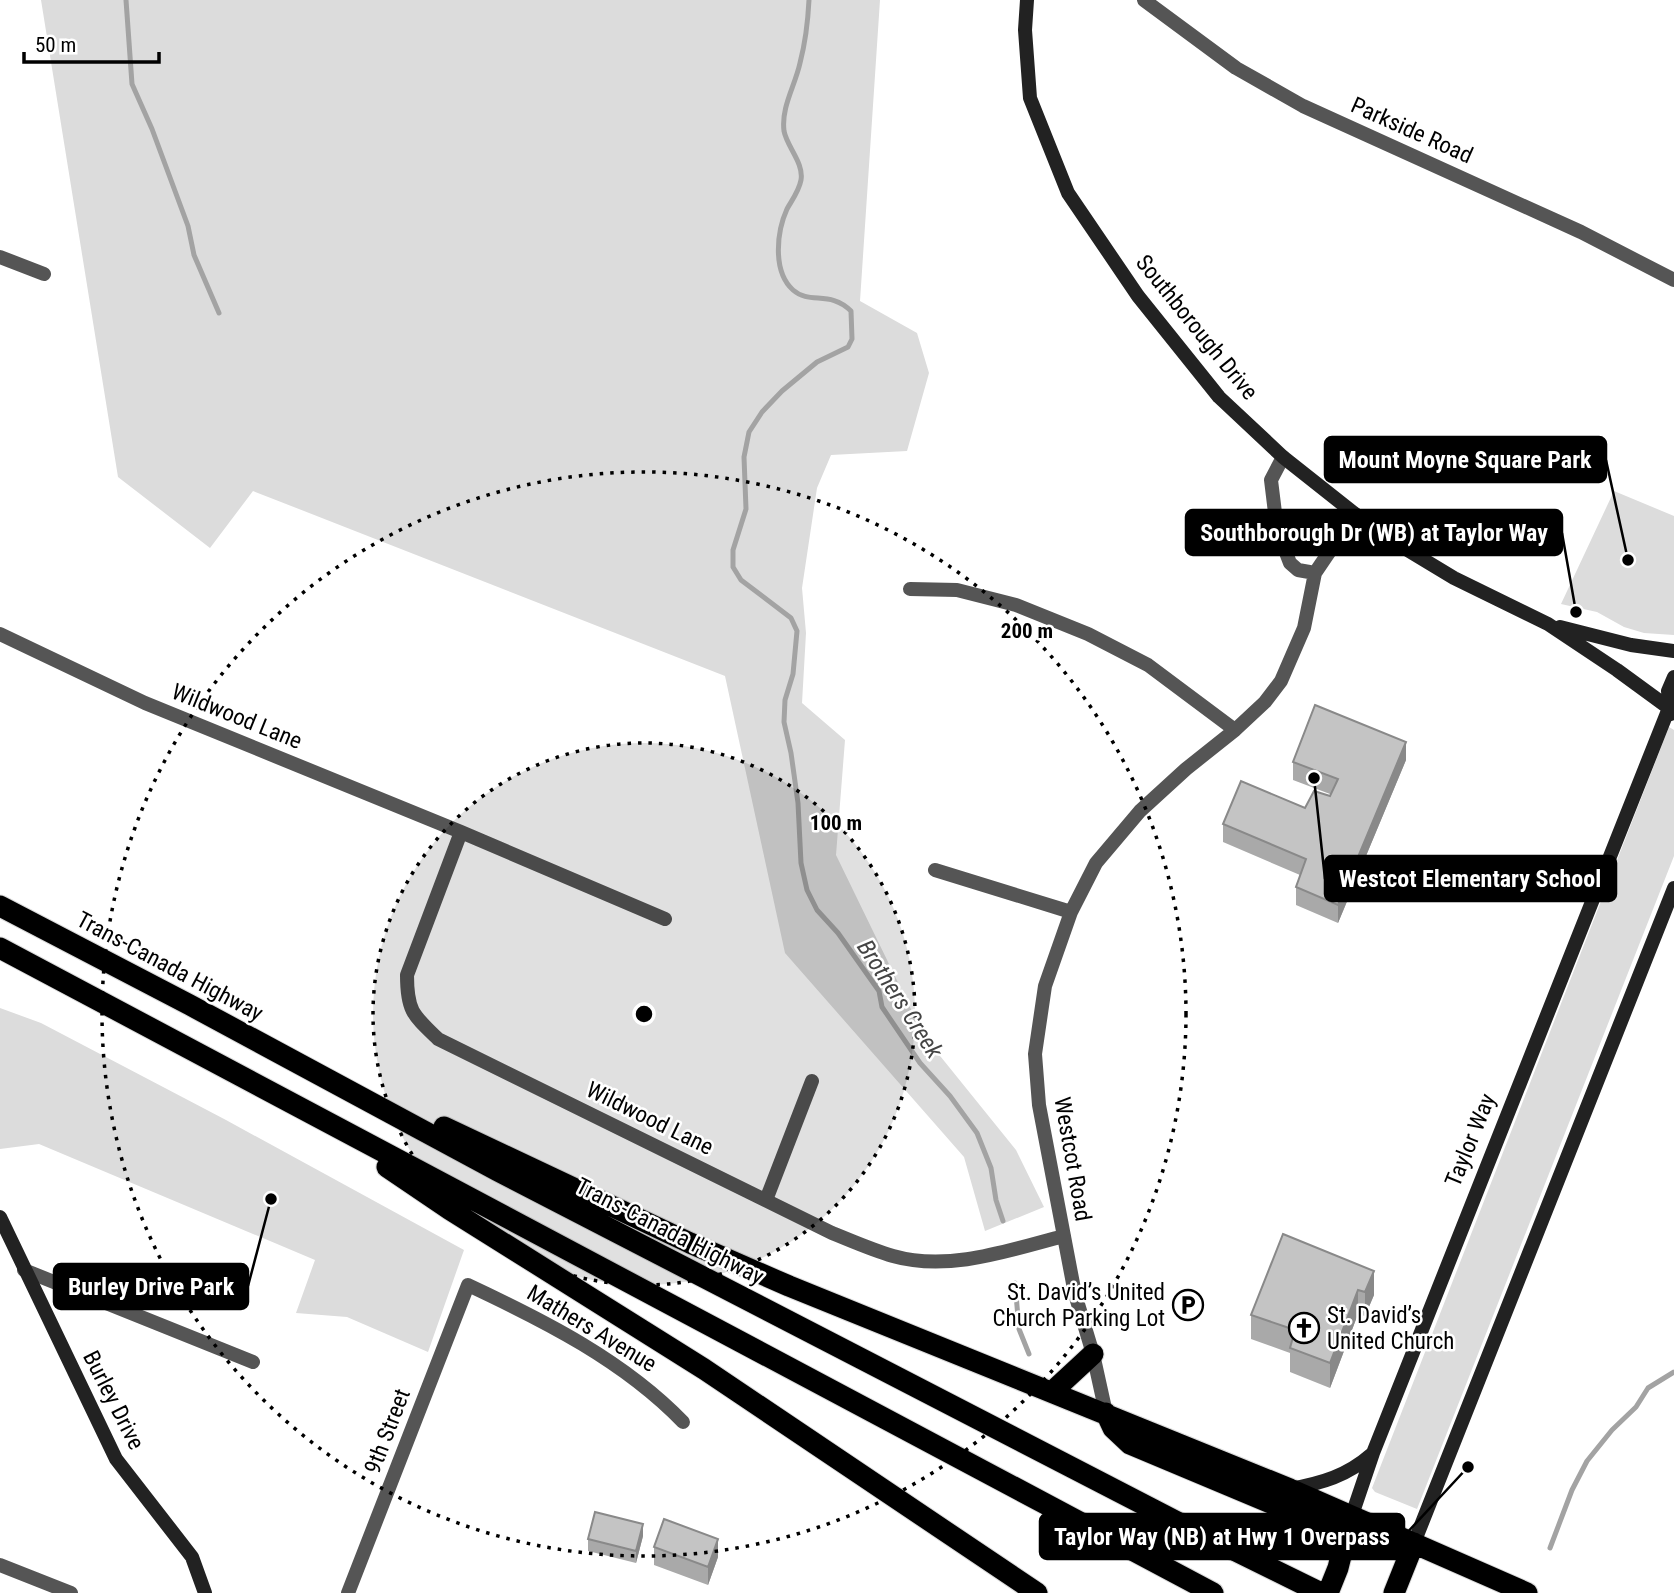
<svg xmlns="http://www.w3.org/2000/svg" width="1674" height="1593" font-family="'Roboto Condensed',sans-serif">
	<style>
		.green { fill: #dcdcdc }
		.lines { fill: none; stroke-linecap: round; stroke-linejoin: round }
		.stream { stroke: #a3a3a3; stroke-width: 5 }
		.highway-casing { stroke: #dbdbdb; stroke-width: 23 }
		.street { stroke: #555; stroke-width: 14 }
		.secondary { stroke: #222; stroke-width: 14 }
		.highway { stroke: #000; stroke-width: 21 }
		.wall { fill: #a9a9a9 }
		.shaded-wall { fill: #898989 }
		.building { fill: #c4c4c4; stroke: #898989; stroke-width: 2 }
		.ring { fill: none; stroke: #000; stroke-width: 3.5; stroke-dasharray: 3.5 7 }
		.labels { text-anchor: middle; stroke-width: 5; stroke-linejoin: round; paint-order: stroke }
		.street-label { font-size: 23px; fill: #000; stroke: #fff }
		.poi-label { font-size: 23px; fill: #000; stroke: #fff; text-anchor: end }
		.water-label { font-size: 24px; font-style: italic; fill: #444; stroke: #fff }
		.centre { fill: #000; stroke: #fff; stroke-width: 3.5 }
		.ring-label { font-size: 21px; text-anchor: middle; font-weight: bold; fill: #000; stroke: #fff; stroke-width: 5; stroke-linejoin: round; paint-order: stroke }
		.leader { fill: none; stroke: #000; stroke-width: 2.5 }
		.callout-dot { fill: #000; stroke: #fff; stroke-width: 2.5 }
		.callout { fill: #000; stroke: #000; stroke-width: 2.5 }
		.callout-label { font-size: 24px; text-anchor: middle; font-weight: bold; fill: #fff }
	</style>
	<rect width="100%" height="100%" fill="#fff"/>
	<path class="green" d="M41,0H880L860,301L917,333L929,373L907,451L831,455L817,488L802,588L806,633L802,703L845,740L836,855L924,1036L1016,1150L1044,1207L985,1231L964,1157L785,953L725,676L253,491L210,548L118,477Z
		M1614,491L1674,516V635L1644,633L1624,627L1597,612L1561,604Z
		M1669,727L1674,730V856L1417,1509L1375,1492L1372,1488Z
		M0,1008L41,1023L226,1120L464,1250L428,1352L347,1317L296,1313L315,1260L39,1144L0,1149Z"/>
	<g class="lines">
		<path class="stream" d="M126,0L132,84L152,129L188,226L194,255L219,313
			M809,0C808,20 805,44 800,63C795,86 781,107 784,131C787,147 804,163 801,180C799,191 792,200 787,209C777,231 772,271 793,290C810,305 830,290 851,311L852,339L848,347L817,362L782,391L762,412L749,432L744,457L746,509L733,550V567L741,580L791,618L797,631L793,674L785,700L784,722L791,753L798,803L801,863L807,890L817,910L838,933L879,991L882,1007L920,1063L950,1096L977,1133L991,1168L996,1200L1003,1221
			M1015,1283L1019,1329L1029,1354
			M1550,1548L1572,1490L1587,1461L1612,1430L1636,1407L1648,1388L1674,1372"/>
		<g class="highway-casing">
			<path id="highway" d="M0,906L190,1005L498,1171L1191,1529L1321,1593
				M0,948L1213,1593
				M444,1127L690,1243L789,1286L1290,1489L1527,1593
				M387,1167L449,1209L704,1369L1037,1593
				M1053,1391L1093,1354
				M1106,1413L1113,1428L1130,1444L1347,1535
				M1328,1593L1338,1568L1349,1524
				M1394,1593L1414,1543"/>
		</g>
		<path class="street" d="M1144,0L1236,68L1303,106L1581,232L1674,280
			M0,257L44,274
			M1283,457L1271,480L1277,529L1290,563L1298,570L1315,573
			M910,589L957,590L1016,605L1088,634L1148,665L1235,730
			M0,634L145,703L461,832L665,919
			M461,832L407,975C407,1011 413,1015 438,1039L832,1233C852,1241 872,1250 893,1256C949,1272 1010,1250 1064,1236
			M935,870L1071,912
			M766,1200L812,1081
			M24,1270L253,1362
			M1106,1413L1093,1354L1075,1294L1039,1105L1035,1054L1045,986L1071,912L1096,863L1140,811L1186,769L1235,730L1265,702L1281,681L1304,628L1315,573L1355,514
			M0,1565L71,1593
			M348,1593L468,1285C545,1321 624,1361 683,1422"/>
		<path class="secondary" d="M1027,0L1025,30L1030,98L1068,193L1138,296L1219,397L1283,457L1355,514L1401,546L1454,578L1548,624L1617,670L1669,708
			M1560,627L1631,645L1674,651
			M1671,714L1668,691L1674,677
			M0,1217L116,1459L192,1557L205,1593
			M1290,1489C1322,1483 1347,1476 1372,1454
			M1352,1515L1373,1453L1669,708
			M1414,1543L1674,888"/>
		<use href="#highway" class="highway"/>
	</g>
	<path class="wall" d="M1406,760L1338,923L1296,905V887L1300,875L1223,842V824L1305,808L1330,796V794L1293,780V762Z
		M1283,1234L1374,1295L1365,1316L1358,1314L1330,1388L1290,1372V1353L1251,1339V1315Z
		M643,1536L636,1563L588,1551V1539Z
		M654,1547L718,1557L708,1585L654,1565Z"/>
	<path class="shaded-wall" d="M1406,742V760L1338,923V905Z
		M1374,1271V1295L1365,1316V1292Z
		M1358,1290V1314L1330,1388V1363Z
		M643,1524V1536L636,1563V1551Z
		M718,1539V1557L708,1585V1567Z"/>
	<path class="building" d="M1315,705L1406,742L1338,905L1296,887L1306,859L1223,824L1241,781L1305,808L1314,791L1330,796L1338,779L1293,762Z
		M1283,1234L1374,1271L1365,1292L1358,1290L1330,1363L1290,1348L1295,1330L1251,1315Z
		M595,1512L643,1524L636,1551L588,1539Z
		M664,1519L718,1539L708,1567L654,1547Z"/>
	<circle cx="644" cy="1014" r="271" fill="#000" fill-opacity=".12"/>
	<g class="ring">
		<circle cx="644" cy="1014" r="271"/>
		<circle cx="644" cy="1014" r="542"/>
	</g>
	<defs>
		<g id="parking-ring" transform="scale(1.575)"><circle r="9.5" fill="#fff" stroke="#000" stroke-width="1.5"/><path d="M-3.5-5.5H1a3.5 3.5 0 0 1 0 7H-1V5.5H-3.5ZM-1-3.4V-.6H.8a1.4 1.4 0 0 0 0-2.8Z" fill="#000"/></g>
		<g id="church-ring" transform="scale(1.575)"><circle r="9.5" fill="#fff" stroke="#000" stroke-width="1.5"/><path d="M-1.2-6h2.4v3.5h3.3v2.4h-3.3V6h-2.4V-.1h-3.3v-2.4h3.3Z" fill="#000"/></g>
	</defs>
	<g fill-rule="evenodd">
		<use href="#parking-ring" x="1188" y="1305"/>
		<use href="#church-ring" x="1304" y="1328"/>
	</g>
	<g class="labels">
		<g class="street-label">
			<text transform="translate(1412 130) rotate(24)" y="8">Parkside Road</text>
			<text transform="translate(1197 327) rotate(51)" y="8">Southborough Drive</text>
			<text transform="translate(237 716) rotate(22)" y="8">Wildwood Lane</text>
			<text transform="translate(170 966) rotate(28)" y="8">Trans-Canada Highway</text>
			<text transform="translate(650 1118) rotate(26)" y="8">Wildwood Lane</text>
			<text transform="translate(1470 1140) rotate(-68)" y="8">Taylor Way</text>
			<text transform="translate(1073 1159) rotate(80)" y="8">Westcot Road</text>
			<text transform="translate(670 1231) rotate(27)" y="8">Trans-Canada Highway</text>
			<text transform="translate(592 1328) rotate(31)" y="8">Mathers Avenue</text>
			<text transform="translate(114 1400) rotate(63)" y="8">Burley Drive</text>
			<text transform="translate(387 1431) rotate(-69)" y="8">9th Street</text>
		</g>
		<g class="poi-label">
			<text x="1165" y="1300">St. David’s United<tspan x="1165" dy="26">Church Parking Lot</tspan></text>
			<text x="1327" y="1323" text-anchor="start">St. David’s<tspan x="1327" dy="26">United Church</tspan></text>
		</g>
		<g class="water-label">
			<text transform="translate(900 999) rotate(57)" y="8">Brothers Creek</text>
		</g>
	</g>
	<circle cx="644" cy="1014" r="10" class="centre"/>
	<g class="ring-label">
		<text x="1027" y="638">200 m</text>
		<text x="836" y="830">100 m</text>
	</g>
	<path class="leader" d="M1628 560L1606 460M1576 612L1562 533M1314 778L1325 879M271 1199L248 1286M1468 1467L1404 1536"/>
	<g class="callout-dot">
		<circle cx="1628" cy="560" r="7"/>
		<circle cx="1576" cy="612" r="7"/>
		<circle cx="1314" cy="778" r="7"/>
		<circle cx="271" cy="1199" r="7"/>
		<circle cx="1468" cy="1467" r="7"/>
	</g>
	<g class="callout">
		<rect x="1325" y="437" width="281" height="45" rx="7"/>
		<rect x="1186" y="510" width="376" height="45" rx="7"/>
		<rect x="1325" y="856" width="291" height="45" rx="7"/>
		<rect x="54" y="1264" width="194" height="45" rx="7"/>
		<rect x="1040" y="1514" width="364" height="45" rx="7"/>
	</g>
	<g class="callout-label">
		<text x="1465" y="468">Mount Moyne Square Park</text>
		<text x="1374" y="541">Southborough Dr (WB) at Taylor Way</text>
		<text x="1470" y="887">Westcot Elementary School</text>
		<text x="151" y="1295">Burley Drive Park</text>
		<text x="1222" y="1545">Taylor Way (NB) at Hwy 1 Overpass</text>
	</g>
	<path d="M24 52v10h135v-10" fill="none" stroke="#000000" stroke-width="3.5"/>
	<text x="35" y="52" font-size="21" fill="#000000" stroke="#ffffff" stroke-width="5" paint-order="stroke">50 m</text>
</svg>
